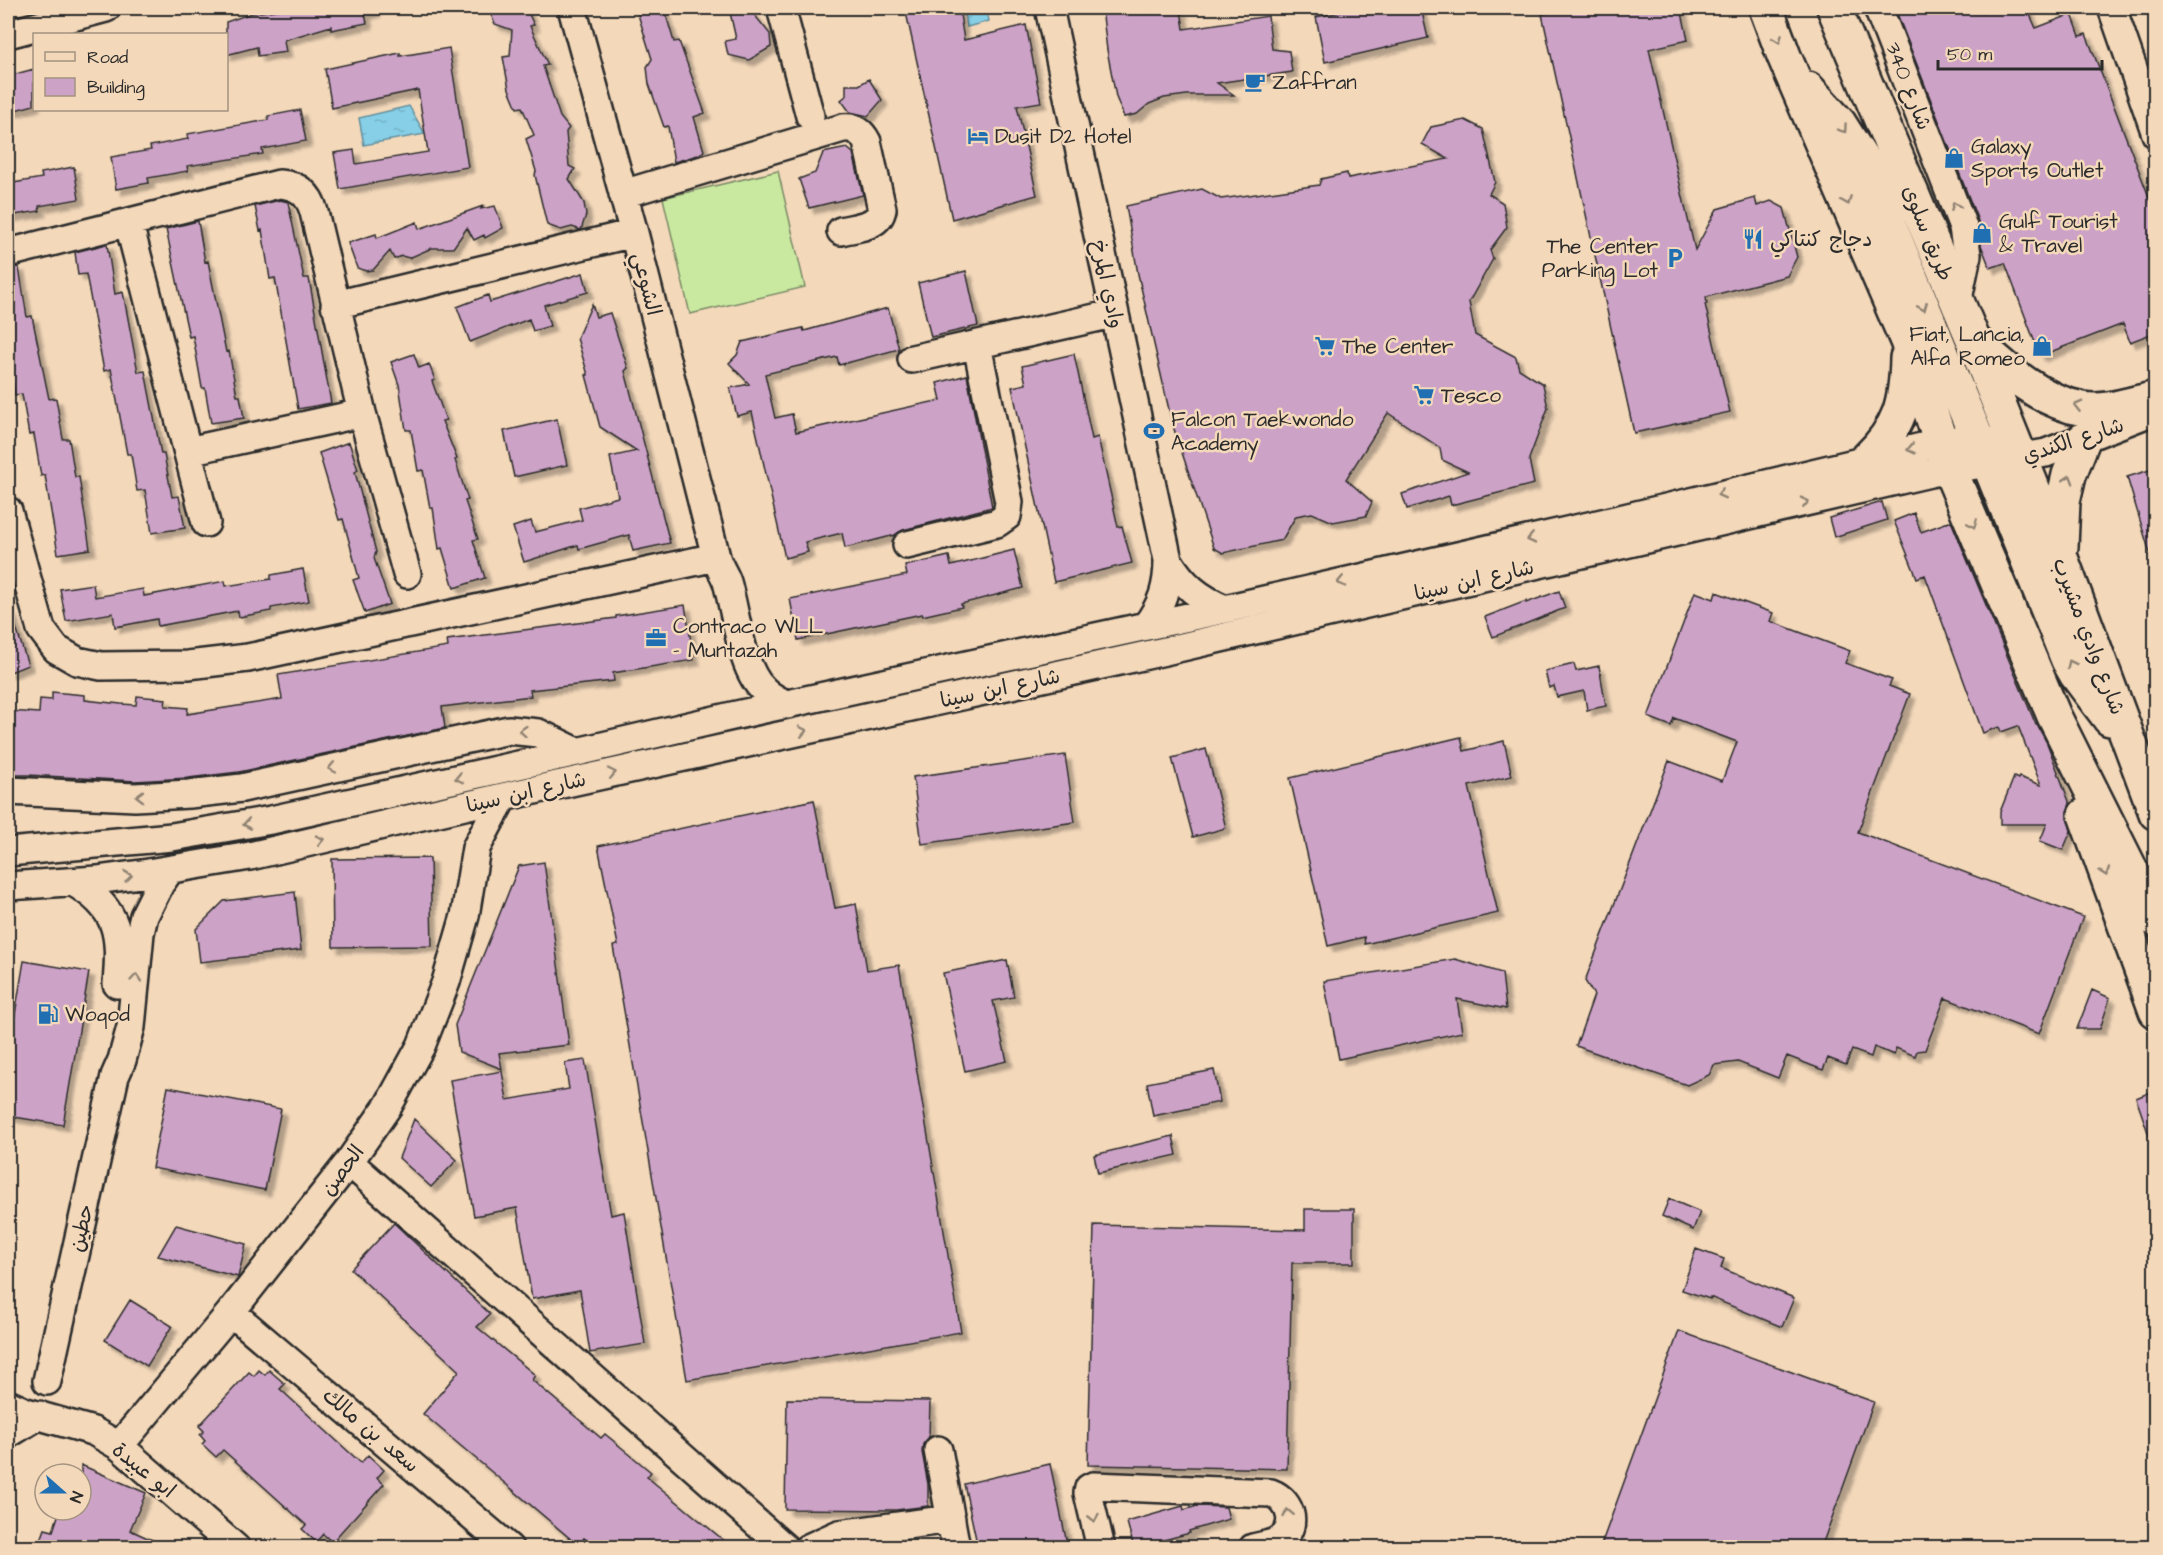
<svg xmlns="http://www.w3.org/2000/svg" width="2163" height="1555" font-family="'Architects Daughter','Playpen Sans Arabic',sans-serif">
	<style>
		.garden { fill: #cae9a0; stroke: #7a8a66; stroke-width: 1.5 }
		.water { fill: url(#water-ripples); stroke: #628d9c; stroke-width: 1.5 }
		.building { fill: #cda2c7; stroke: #2b2b2b; stroke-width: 1.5; filter: url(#shadow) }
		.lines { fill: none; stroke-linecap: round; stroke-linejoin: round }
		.minor-casing { stroke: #2b2b2b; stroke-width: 32 }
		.major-casing { stroke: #2b2b2b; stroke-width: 38 }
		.minor { stroke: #f3d8ba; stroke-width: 27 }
		.major { stroke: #f3d8ba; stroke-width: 33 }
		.oneway { stroke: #8f8272 }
		.labels { text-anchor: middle; stroke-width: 5; stroke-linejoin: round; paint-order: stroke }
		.poi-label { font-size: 21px; fill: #2b2b2b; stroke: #f3d8ba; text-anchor: start }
		.street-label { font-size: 21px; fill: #2b2b2b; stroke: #f3d8ba }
	</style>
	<defs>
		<pattern id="water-ripples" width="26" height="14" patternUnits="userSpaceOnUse" patternTransform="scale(1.5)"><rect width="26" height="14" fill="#86cfe7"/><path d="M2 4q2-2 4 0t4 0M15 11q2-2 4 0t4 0" fill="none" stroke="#74b2c6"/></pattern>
		<filter id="shadow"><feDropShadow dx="5.5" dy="5.5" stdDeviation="1.5" flood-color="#0004"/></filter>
	</defs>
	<rect width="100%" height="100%" fill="#f3d8ba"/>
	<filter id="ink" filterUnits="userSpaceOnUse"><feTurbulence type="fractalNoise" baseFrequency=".0167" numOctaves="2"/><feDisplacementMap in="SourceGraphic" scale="12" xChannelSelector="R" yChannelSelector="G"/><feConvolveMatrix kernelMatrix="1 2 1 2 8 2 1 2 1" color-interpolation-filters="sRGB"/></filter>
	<g filter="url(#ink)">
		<path class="garden" d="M778,171L805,287L690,314L663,198Z"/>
		<path class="water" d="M964,8H986L989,21L967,27Z
			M409,106L425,134L364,145L359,118Z"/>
		<path class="building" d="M292,8H375V11L365,14L367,23L331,30V26L284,40L286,52L258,56L257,47L226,55V22L252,13Z
			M488,8H526L534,25L530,26L548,65L543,66L560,117L569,128L566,132L569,166L575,169L569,179L584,203L586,215L581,230L572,227L561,230L547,225L535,175L536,171L526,139L534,135L522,107L517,108L509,89L503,57L510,56L512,30L495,24Z
			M636,8H664L674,42L679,41L705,113L694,117L704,151L698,155L674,162L668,126L664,127L649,84L647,67L652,59Z
			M729,8H749L770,34L771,47L749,60L728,55L725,41L736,39Z
			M905,8H959L964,40L1026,25L1041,102L1017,106L1037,195L952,219Z
			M1102,8H1152V14L1181,10L1184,29L1268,16L1272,49L1289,51L1292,72L1217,83L1234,95H1187L1164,98L1149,104L1137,114L1124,117L1116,97L1107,50Z
			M1358,8H1421L1428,38L1325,62L1316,17Z
			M1572,8H1681L1688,40L1649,49L1695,250L1717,209L1755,198L1757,206L1771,201L1784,208L1797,257L1787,276L1706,297L1707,304H1705L1730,412L1634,433L1542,14Z
			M1904,8H1978L1980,13L1995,8H2027L2036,28L2072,14L2080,36L2086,34L2156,215V332L2130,342L2123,324L2040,356L2005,263L1990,268L1981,245L1978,221L1896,11Z
			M449,48L468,167L340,189L334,153L354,150L356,164L428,152L418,90L332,108L325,69L400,53V56Z
			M34,69V105L8,112V76Z
			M869,79L882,100L868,116L850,112L841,100L846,96V85H859Z
			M300,110L306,141L262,149L263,154L187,166L188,171L148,178L149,183L116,189L111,157L151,150L150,146L188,139L187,134L268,120V116Z
			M1465,120L1483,129L1495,182L1489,194L1503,203L1507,227L1490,250L1493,259L1469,302L1475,335L1516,357L1519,369L1543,384L1548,408L1529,459L1534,484L1451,505L1449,496L1407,509L1402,494L1468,472L1442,460L1440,448L1388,413L1346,479L1372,502L1366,516L1333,522L1312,513L1296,516L1282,540L1223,553L1214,548L1172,423L1138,274L1126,206L1202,189L1221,199L1319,185L1321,179L1347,173L1348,178L1448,159L1422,144L1431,127Z
			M847,148L853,153L863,195L809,208L799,179L815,173L823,153Z
			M74,167L79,199L39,206L40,211L8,216V184L42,178L41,173Z
			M280,200L288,202L304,278H309L331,403L298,409L275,278L270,279L262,230L260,231L255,206Z
			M483,206L481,209L495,206L503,228L485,238L484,235L474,240L467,228L453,248H432L409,258L402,256L394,259L390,251L373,270L366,271L357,268L348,243L376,234L377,238L417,222L419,229Z
			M198,221L205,262L208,261L226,352L229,351L237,396H240L244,418L211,423L205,388H202L193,336L189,337L166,229Z
			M107,244L115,294L123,292L138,372L145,371L161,454H164L172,497L179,496L185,528L152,533L145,490L137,491L131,454H127L111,369L104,371L86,274L78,275L75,252Z
			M19,267L27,317L32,316L49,399L56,398L63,439H69L75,477H79L90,549L58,554L45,475L41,476L34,434L29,435L22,394L15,395L8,352V268Z
			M966,271L978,326L931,337L918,283Z
			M583,273L588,292L544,305L550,326L533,331L529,319L470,342L457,307L488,295L490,302Z
			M592,304L596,317L610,313L628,368L625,371L670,543L633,551L629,535L579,549L578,545L524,562L513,527L531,521L535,532L582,520L579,508L618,497L610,457L637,451L600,427L586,375H588L577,338Z
			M888,308L899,349L839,365L837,357L765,374L775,418L792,414L796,432L941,400L937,383L967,375L992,507L903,530L895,535L845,548L842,533L805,542L808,552L785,558L752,412L737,416L730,388L749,384L729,363L737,355L742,342L803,328L804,331Z
			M414,354L419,368L429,364L435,380L432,381L446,420L442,421L457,459L455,460L468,500L465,501L478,539L473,540L485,578L454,588L442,548L439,549L433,508H430L423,470L418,471L411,430H406L399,385L391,362Z
			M1074,354L1092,439L1098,437L1118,527L1122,526L1132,563L1054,582L1012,387L1026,384L1022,366Z
			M557,419L567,465L514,477L504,431Z
			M349,442L358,470L355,472L376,552L374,558L390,604L365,613L353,580L359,578L343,519L339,520L319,453Z
			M2156,468V556L2151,557L2127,477Z
			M1882,502L1887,520L1834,537L1829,518Z
			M1914,513L1921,532L1951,521L2036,725H2037L2047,743L2070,804L2067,812L2071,831L2063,850L2040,841L2047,824H2000V812L2014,777L2018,779L2019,777L2041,785L2018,726L2001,732L1999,727L1983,733L1925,575L1917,578L1894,521Z
			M1014,550L1023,588L961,604L962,607L922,616V614L798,640L790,599L907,575L905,566L949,556L951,566Z
			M303,569L309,601L271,608V611L239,617L238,611L158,626L157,619L115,627L113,613L66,621L60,589L93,584L95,597L143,589L144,596L225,581L226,586L271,579V575Z
			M1559,591L1565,608L1493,637L1485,617L1526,601V603Z
			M1695,592L1714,599L1716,592L1773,613L1770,621L1850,651L1845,663L1892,680L1889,686L1910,694L1858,832L2083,917L2039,1034L1945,998L1925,1050L1917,1051L1915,1056L1896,1048L1894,1055L1874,1047L1871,1057L1852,1050L1846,1065L1828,1058L1823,1070L1787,1056L1778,1078L1738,1062L1714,1065L1709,1075L1687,1085L1576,1046L1594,995L1585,981L1669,761L1722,781L1737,742L1674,718L1671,726L1648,717Z
			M685,605L694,660L613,673L614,681L530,690L531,696L442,707L445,728L239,772L188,778L135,781L28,775H8V711L39,713L40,699L52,700V692L85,695V700L121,704L136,705L137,696L166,699L165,706L188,708L187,714L282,699L278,675L448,647L447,640L616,618V616Z
			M8,612H11L28,665L8,673Z
			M1574,664L1576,671L1599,666L1606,706L1587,710L1584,691L1557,697L1554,686L1549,688L1545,671Z
			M1461,737L1464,751L1504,741L1512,776L1469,786L1498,913L1365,944L1364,937L1328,946L1290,778Z
			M1206,749L1226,828L1193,837L1172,758Z
			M1065,755L1075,822L922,844L913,777Z
			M814,800L835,908L856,904L867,970L899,965L961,1332L687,1380L613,946L618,945L598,846Z
			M430,858L432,946L333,947L332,859Z
			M544,862L569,1045L499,1053L502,1069L459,1052L455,1025L519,866Z
			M295,892L301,950L200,962L196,929L224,901Z
			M1455,959L1502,973L1506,1009L1457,999L1462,1032L1339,1059L1324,981Z
			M1007,960L1014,997L993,1001L1007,1061L965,1071L943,973Z
			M24,961L89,972L63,1125L8,1116V1056Z
			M2092,990L2110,998L2100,1029H2077Z
			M585,1060L611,1215L624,1212L645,1344L590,1353L580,1290L532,1299L517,1208L474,1216L450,1080L502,1071L507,1100L569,1089L565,1063Z
			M1214,1070L1220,1102L1153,1116L1147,1083Z
			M168,1087L281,1109L265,1190L152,1168Z
			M2151,1092L2156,1104V1147H2153L2136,1098Z
			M414,1119L457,1160L431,1187L399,1158Z
			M1173,1136L1177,1155L1098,1173L1094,1155Z
			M1669,1199L1700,1212L1693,1230L1662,1216Z
			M1305,1209H1354V1263H1292L1287,1469L1088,1465L1094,1225L1305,1230Z
			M394,1223L490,1314L477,1327L535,1375L532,1380L601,1438L605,1434L651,1472L647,1477L733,1548H596L584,1538L579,1546L423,1414L459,1371L351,1269Z
			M176,1225L246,1244L238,1277L158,1256Z
			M1696,1249L1724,1259L1721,1268L1794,1298L1782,1327L1710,1297V1299L1682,1290Z
			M130,1300L172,1326L147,1366L105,1340Z
			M1679,1331L1874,1402L1821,1548H1600Z
			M259,1370L265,1375L269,1370L285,1384L280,1389L361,1463L368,1455L384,1470L377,1478L384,1484L332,1542L323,1534L316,1542L302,1529L306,1525L223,1450L216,1457L202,1444L205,1441L200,1435L204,1431L199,1426L249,1372L254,1376Z
			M787,1399L930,1401L929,1437L923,1444L922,1452L928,1484V1506L896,1510L785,1509Z
			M1050,1464L1068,1548H978L964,1484Z
			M81,1465L146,1493L130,1530L170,1548H38L45,1529L53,1531L60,1510H81Z
			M1183,1506L1184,1510L1197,1506L1226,1507L1229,1519L1189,1531L1190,1533L1134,1548L1127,1522Z"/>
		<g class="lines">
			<g class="minor-casing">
				<path id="minor" d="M572,8L634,233L716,557C718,566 724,573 727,582C736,612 741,670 764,690C771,697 779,701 788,705
					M781,8L810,116
					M1049,8L1168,560C1168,587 1162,605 1146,626
					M1878,8L1963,227L1967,255L1957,304
					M2112,8L2156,134
					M8,34L106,8
					M623,194L843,128C855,127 862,132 867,142L882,209C879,227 856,227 841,231
					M129,224L206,523
					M8,253L279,184C297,185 309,193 314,212L362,413L407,574
					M335,305L634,233
					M912,359L1113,314
					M188,451L362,413
					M8,511L41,629L56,649L77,661L101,666L188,665L248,658L716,557
					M907,545L997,523L1007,516L1009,502L977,345
					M1168,560C1183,585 1199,598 1225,609
					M8,791L135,797L189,794L242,788L509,730L538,733L577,752
					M8,852L172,837L271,820L577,752L732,716L1225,609L1624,518L1922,447L1961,439
					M73,882C120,909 121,935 117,984
					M8,886L97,880L148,873L250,856L503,797L1165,651L1930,473L2046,453L2156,410
					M349,1162L785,1548
					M231,1312L509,1548
					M47,1381L115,1076L122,1060L131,1027L140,933L144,916L160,884L170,870
					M8,1404L26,1412L93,1431L119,1446L236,1548
					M8,1434L39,1415
					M119,1446L231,1312L349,1162L388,1106L421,1046L446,982L465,916L476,848L503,797
					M938,1450L956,1548
					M808,1548L839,1534L951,1519
					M1101,1548L1088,1493L1089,1488L1093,1486L1271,1493C1292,1501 1300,1530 1276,1542C1269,1545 1260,1546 1253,1548"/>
			</g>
			<g class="major-casing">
				<path id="major" d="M1766,8L1784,56L1907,341L1950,470L2054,716L2156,920
					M1834,8L1973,339L2061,558L2156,813
					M1808,89L1839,123L1863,161L1976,436C1988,451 2003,454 2021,459
					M1978,344C2007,371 2042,402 2083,409C2107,413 2133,403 2156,398
					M1961,447L1972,452L1989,464L2068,660L2076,674L2110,719
					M1867,459C1900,427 1906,403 1907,358
					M2061,547L2063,501L2069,475L2083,440
					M2085,815L2156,1011"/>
			</g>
			<use href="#minor" class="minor"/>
			<use href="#major" class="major"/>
		</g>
		<defs><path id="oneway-chevron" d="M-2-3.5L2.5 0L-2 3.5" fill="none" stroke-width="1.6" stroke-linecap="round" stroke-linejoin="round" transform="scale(1.5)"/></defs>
		<g class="oneway">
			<use href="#oneway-chevron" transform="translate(1778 39) rotate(69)"/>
			<use href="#oneway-chevron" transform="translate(1843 129) rotate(55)"/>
			<use href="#oneway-chevron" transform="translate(1847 201) rotate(67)"/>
			<use href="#oneway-chevron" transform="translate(1955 206) rotate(-111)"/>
			<use href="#oneway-chevron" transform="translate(1923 307) rotate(68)"/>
			<use href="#oneway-chevron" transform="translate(2078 406) rotate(-166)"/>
			<use href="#oneway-chevron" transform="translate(1911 449) rotate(167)"/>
			<use href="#oneway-chevron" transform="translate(2069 479) rotate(-73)"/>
			<use href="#oneway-chevron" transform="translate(1721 494) rotate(167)"/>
			<use href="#oneway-chevron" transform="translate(1805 502) rotate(-13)"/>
			<use href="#oneway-chevron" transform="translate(1973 524) rotate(67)"/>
			<use href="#oneway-chevron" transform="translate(1531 539) rotate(167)"/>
			<use href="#oneway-chevron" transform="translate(1341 582) rotate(167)"/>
			<use href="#oneway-chevron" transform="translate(2071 664) rotate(-117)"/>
			<use href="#oneway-chevron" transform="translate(523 731) rotate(-175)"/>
			<use href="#oneway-chevron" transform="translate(803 731) rotate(-12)"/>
			<use href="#oneway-chevron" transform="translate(332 768) rotate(168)"/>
			<use href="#oneway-chevron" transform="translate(612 773) rotate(-12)"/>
			<use href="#oneway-chevron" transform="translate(459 778) rotate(168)"/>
			<use href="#oneway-chevron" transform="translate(140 796) rotate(180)"/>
			<use href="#oneway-chevron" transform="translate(247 824) rotate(170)"/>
			<use href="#oneway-chevron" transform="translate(320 840) rotate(-13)"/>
			<use href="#oneway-chevron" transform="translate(2105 872) rotate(71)"/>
			<use href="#oneway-chevron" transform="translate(128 876) rotate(-7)"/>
			<use href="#oneway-chevron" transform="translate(136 978) rotate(-85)"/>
			<use href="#oneway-chevron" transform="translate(1288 1513) rotate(-102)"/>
			<use href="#oneway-chevron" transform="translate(1094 1518) rotate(77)"/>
		</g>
	</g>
	<defs>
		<g id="cafe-bare" transform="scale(1.62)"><path d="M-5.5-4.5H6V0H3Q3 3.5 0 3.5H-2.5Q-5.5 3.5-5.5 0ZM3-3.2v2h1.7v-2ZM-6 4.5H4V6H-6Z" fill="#1f6fb2" stroke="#f3d8ba" stroke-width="2.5" paint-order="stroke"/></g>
		<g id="hotel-bare" transform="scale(1.62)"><path d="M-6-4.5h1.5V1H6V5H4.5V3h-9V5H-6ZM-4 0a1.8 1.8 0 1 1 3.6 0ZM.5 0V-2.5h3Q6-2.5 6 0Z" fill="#1f6fb2" stroke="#f3d8ba" stroke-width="2.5" paint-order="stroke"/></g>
		<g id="shop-bare" transform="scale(1.62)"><path d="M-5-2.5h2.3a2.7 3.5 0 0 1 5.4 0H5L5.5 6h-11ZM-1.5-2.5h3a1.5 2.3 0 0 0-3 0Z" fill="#1f6fb2" stroke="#f3d8ba" stroke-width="2.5" paint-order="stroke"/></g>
		<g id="restaurant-bare" transform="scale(1.62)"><path d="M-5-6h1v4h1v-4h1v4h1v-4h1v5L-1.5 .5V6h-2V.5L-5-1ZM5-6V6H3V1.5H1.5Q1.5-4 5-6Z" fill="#1f6fb2" stroke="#f3d8ba" stroke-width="2.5" paint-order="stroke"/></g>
		<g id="parking-bare" transform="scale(1.62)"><path d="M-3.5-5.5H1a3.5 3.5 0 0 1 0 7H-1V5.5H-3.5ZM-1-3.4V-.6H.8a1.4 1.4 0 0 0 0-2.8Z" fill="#1f6fb2" stroke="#f3d8ba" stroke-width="2.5" paint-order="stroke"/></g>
		<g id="supermarket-bare" transform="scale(1.62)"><path d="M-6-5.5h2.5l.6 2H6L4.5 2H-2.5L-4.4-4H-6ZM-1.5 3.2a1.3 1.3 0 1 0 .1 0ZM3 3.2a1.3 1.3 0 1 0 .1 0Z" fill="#1f6fb2" stroke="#f3d8ba" stroke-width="2.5" paint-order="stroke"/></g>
		<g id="stadium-bare" transform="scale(1.62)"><path d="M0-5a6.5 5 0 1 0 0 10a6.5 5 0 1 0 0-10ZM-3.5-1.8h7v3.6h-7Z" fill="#1f6fb2" stroke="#f3d8ba" stroke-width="2.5" paint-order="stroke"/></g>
		<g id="office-bare" transform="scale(1.62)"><path d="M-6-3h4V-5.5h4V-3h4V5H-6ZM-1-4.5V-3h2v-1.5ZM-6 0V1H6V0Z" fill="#1f6fb2" stroke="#f3d8ba" stroke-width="2.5" paint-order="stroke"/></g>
		<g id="fuel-bare" transform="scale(1.62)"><path d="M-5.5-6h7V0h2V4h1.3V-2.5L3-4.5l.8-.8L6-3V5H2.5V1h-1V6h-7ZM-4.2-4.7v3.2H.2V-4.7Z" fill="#1f6fb2" stroke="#f3d8ba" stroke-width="2.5" paint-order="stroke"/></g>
	</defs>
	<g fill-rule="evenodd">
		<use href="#cafe-bare" x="1255" y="82"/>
		<use href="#hotel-bare" x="978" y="136"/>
		<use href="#shop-bare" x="1954" y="158"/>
		<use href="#shop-bare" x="1982" y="233"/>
		<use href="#restaurant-bare" x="1753" y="239"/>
		<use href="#parking-bare" x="1675" y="258"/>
		<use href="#supermarket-bare" x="1325" y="346"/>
		<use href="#shop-bare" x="2042" y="346"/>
		<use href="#supermarket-bare" x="1424" y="395"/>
		<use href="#stadium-bare" x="1154" y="431"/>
		<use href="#office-bare" x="656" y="638"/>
		<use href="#fuel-bare" x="48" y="1014"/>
	</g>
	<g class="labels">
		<g class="poi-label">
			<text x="1272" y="89">Zaffran</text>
			<text x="995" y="143">Dusit D2 Hotel</text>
			<text x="1971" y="153">Galaxy<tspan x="1971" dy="24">Sports Outlet</tspan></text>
			<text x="1999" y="228">Gulf Tourist<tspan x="1999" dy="24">&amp; Travel</tspan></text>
			<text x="1770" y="246">دجاج كنتاكي</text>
			<text x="1658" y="253" text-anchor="end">The Center<tspan x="1658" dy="24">Parking Lot</tspan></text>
			<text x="2025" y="341" text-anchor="end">Fiat, Lancia,<tspan x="2025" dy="24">Alfa Romeo</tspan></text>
			<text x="1342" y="353">The Center</text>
			<text x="1441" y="402">Tesco</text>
			<text x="1171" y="426">Falcon Taekwondo<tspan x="1171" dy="24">Academy</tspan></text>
			<text x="673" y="633">Contraco WLL<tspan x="673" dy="24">- Muntazah</tspan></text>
			<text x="65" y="1021">Woqod</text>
		</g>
		<g class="street-label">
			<text transform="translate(1909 86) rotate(69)" y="7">شارع 340</text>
			<text transform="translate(1928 233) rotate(68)" y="7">طريق سلوى</text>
			<text transform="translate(647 284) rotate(76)" y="7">الشوعي</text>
			<text transform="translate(1108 284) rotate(78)" y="7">وادي المرخ</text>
			<text transform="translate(2073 440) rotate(-18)" y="7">شارع الكندي</text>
			<text transform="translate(1474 580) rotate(-13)" y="7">شارع ابن سينا</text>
			<text transform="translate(2089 636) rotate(69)" y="7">شارع وادي مشيرب</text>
			<text transform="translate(1000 688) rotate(-12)" y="7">شارع ابن سينا</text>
			<text transform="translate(526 792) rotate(-13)" y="7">شارع ابن سينا</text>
			<text transform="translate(342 1170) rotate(-53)" y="7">الحصن</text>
			<text transform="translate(81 1228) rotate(-77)" y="7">حطين</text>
			<text transform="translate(371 1430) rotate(40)" y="7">سعد بن مالك</text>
			<text transform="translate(144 1470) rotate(39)" y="7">ابو عبيدة</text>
		</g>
	</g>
	<rect width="2163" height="1555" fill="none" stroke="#f3d8ba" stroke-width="30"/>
	<rect x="15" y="15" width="2133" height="1525" fill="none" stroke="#2b2b2b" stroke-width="2" filter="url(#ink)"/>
	<rect x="33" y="33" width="195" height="78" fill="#f3d8ba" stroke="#a39381" stroke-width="1.5"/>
	<rect x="45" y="52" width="30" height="9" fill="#f3d8ba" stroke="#a39381" stroke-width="1.5"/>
	<text x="87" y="63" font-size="18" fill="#2b2b2b">Road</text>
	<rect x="45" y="78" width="30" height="18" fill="#cda2c7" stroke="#a39381" stroke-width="1.5"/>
	<text x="87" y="93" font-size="18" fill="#2b2b2b">Building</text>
	<g transform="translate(63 1492) rotate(111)"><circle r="28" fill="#f3d8ba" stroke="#a39381" stroke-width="1.5"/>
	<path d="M0-4.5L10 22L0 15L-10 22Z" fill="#1f6fb2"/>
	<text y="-9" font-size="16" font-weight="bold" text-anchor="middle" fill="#2b2b2b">N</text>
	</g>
	<path d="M1938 60v9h164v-9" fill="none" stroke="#2b2b2b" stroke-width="3"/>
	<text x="1947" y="60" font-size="18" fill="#2b2b2b" stroke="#f3d8ba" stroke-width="4.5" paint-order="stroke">50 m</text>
</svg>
